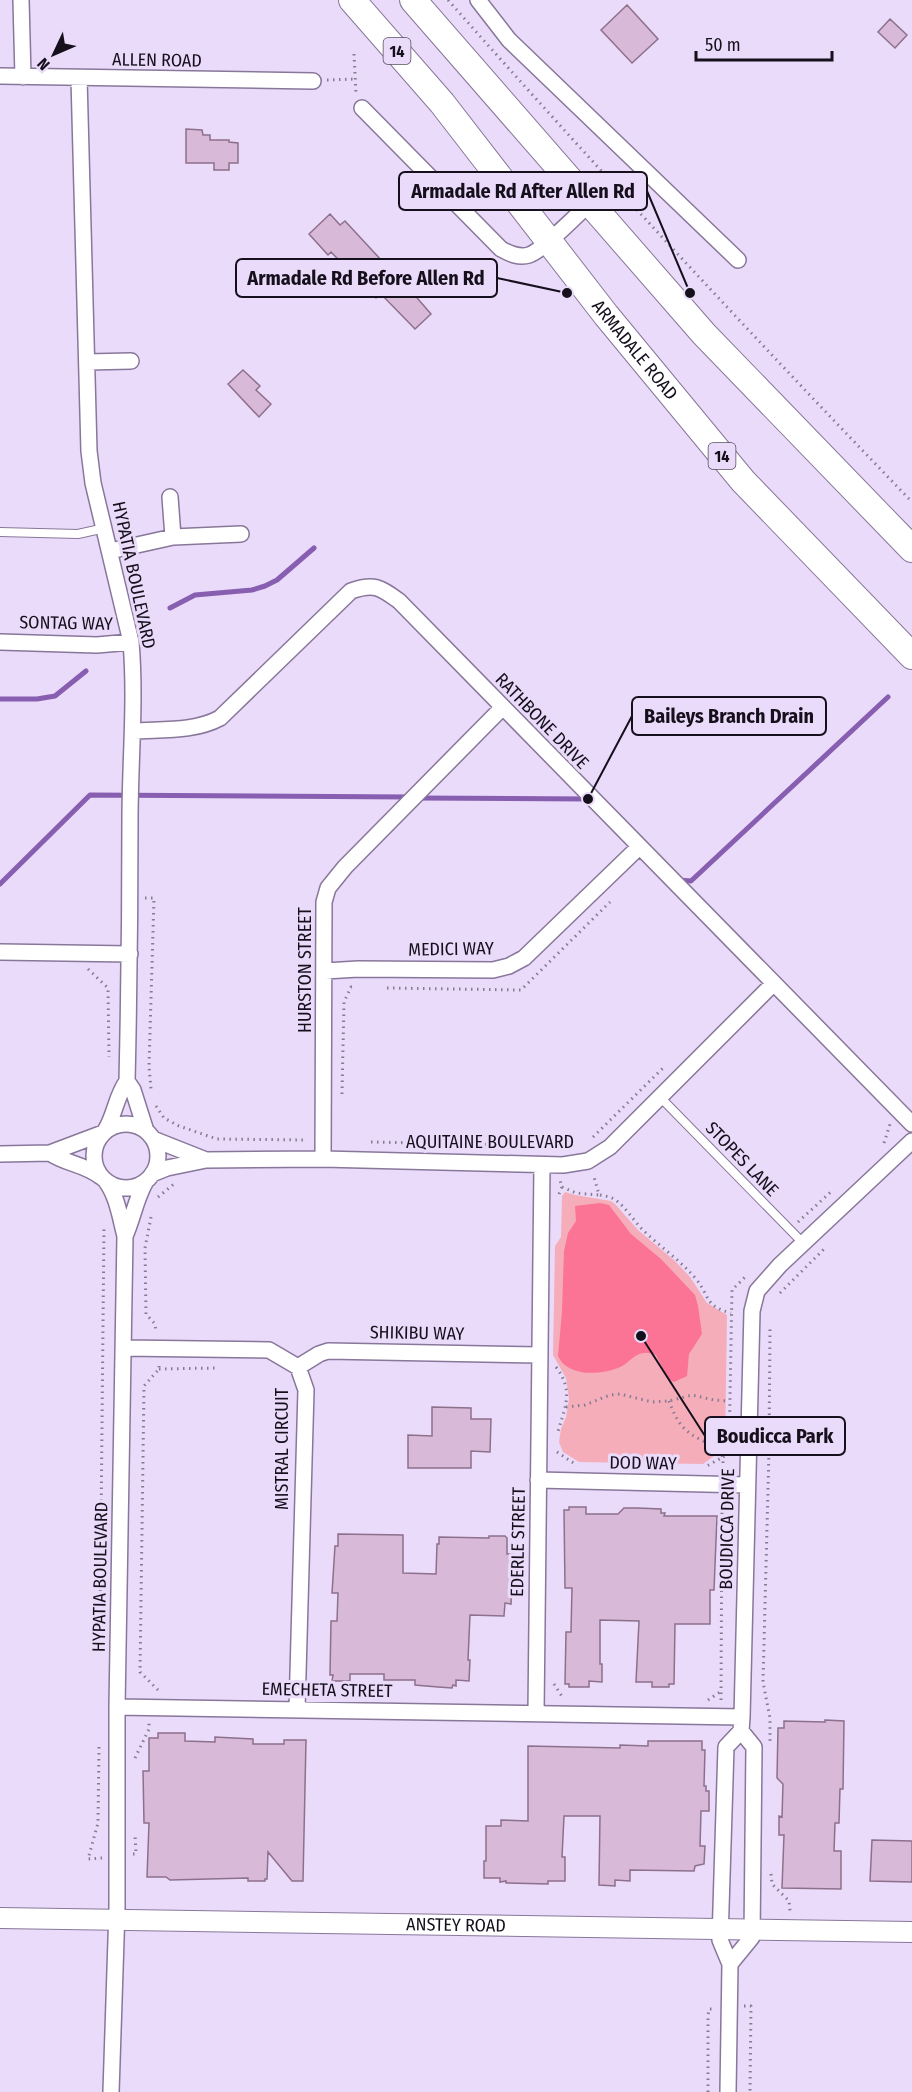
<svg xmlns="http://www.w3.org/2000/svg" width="912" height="2092" font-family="'Fira Sans Condensed',sans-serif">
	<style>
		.green { fill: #f5adba }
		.forest { fill: #fb7496 }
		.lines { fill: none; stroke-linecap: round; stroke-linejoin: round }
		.stream { stroke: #885eb0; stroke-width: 5 }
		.building { fill: #d9b9d8; stroke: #8d708c; stroke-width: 1.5 }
		.service-casing { stroke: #88779a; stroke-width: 10 }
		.minor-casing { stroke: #88779a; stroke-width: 18 }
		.tertiary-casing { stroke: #88779a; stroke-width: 22 }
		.trunk-casing { stroke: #88779a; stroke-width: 28 }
		.path { stroke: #857b91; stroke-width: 3; stroke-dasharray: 1.5 4.5; stroke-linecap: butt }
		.service { stroke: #fff; stroke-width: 8 }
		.minor { stroke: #fff; stroke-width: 15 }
		.tertiary { stroke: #fff; stroke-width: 20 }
		.trunk { stroke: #fff; stroke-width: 26 }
		.labels { text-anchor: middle; stroke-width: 6; stroke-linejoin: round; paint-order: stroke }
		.shield { fill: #e9dbf9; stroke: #554d5f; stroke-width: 1.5 }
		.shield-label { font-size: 16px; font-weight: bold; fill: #16101d }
		.street-label { font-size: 18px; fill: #16101d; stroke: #e9dbf9 }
		.leader { fill: none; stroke: #16101d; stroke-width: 2 }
		.callout-dot { fill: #16101d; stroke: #e9dbf9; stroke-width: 2 }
		.callout { fill: #e9dbf9; stroke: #16101d; stroke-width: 2 }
		.callout-label { font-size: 20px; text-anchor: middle; font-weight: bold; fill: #16101d }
	</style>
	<rect width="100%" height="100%" fill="#e9dbf9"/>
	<path class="green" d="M565,1192L575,1195L611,1201L615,1204L638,1230L675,1261L690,1277L707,1303L727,1315L725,1448L703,1464L579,1462L563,1452L559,1442L561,1429L566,1417L569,1399L566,1378L553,1355L555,1246L561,1237L562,1196Z"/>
	<path class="forest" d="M600,1203L609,1205L631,1234L661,1259L695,1295L698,1306L702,1334L689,1354L687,1376L674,1382L668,1379L656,1355C636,1347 633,1362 618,1368C600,1375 567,1377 558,1356L562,1311L564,1251L568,1233L576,1221L575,1206Z"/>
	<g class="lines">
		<path class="stream" d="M170,608L195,595L252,590L265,586L277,580L314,548
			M0,699H37L55,696L86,671
			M417,798L588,799
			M678,880L691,881L888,697
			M0,884L90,795L408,797"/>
	</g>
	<path class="building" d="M627,5L658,39L632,63L601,30Z
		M890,19L907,35L895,48L878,32Z
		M186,129L202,130L203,135H210V140H229V142L238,143V163H229V170H214V163H186Z
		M330,214L340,225L345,221L383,262L382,263L404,287L406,285L431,314L415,329L382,295L380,294L376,298L331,252L328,255L309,234Z
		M243,370L260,386L256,390L271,404L259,417L228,384Z
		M432,1407L471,1408V1419H491L490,1452L471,1451V1468H408V1435L432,1436Z
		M569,1507H586V1514H618L624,1508H637L661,1509V1513H665L664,1516H717L714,1590H710V1624H675L674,1684H669V1687H652V1682H636L639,1621L600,1620V1664H602V1682L589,1681V1687H569V1684H565L566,1632H571L572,1588H565L564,1510H569Z
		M338,1534L403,1535V1573L436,1574L437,1544H439V1537L489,1538V1536H505L507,1538V1554H513L511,1604L505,1603L504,1616L470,1615L468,1660H470L469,1681L456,1680V1686L453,1685L452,1688L438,1687L415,1685V1680H384V1674H350V1681H332L333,1675H330L331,1621H337L338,1593H332L335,1546H338Z
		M825,1720L844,1721L843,1789H840L839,1823H835L834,1851H841V1889L782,1888L784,1835H779V1816L782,1817L783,1784L777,1778L778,1728H784V1721L825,1722Z
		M158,1733H185V1741L215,1742V1737L253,1739V1744H284V1740H306L303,1881H292L268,1852L267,1879H265V1881H248V1878L170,1880L166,1877H147L149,1823H144L143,1771H149V1738H158Z
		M648,1741H702V1750H705L704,1786H706V1791H709V1811H701L700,1846H705L704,1864L695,1866L694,1871L630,1870V1881L615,1880V1886L599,1885L600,1816H564L562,1857H565V1881H548V1884L506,1883V1881L500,1882V1878H484V1861H486V1826H501V1820L528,1821V1746L620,1748V1745L648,1746Z
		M872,1840L912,1841V1882L870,1881Z"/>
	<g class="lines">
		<g class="service-casing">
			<path id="service" d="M0,532L78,534L105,528
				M659,1096L803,1243"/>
		</g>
		<g class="minor-casing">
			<path id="minor" d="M21,0L23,77
				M478,0L509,40L738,260
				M0,76L313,81
				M79,78L89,451L93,483L131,642C136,701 130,761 130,820C130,907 129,994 127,1081L133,1090L146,1131
				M362,108L501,249C510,254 519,258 529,255C542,251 579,213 591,202
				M87,362L131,361
				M170,497L173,537
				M110,551L173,537L241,534
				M0,642L97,645L131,642
				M133,731C162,729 194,732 220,718L351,591C374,583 380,587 399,601L912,1124
				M0,952L130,954
				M325,971L358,969L493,970L509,966L524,958L639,847
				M94 1156a32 32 0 1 1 64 0a32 32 0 1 1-64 0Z
				M105,1131C115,1115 116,1096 127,1081
				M153,1139L206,1160
				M50,1153C66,1164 85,1164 101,1177
				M0,1154L50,1153L103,1133
				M323,1159L324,902L328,888L345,867L502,708
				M152,1174L167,1168L206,1160L323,1159L563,1165L588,1161L610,1147L774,983
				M105,1180C117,1195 120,1217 125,1236L117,1707V1909L111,2092
				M125,1236C133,1218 136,1198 146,1181
				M124,1348L269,1350L298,1367L306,1390L297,1709
				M298,1367L319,1354L328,1351L540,1355
				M538,1480L747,1485
				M117,1707L742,1717
				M536,1713L542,1166
				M730,1964L752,1937L754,1747L741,1731
				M728,2092L730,1964L720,1940L726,1747L741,1731L742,1717L752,1311L757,1291L780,1265L912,1141"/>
		</g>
		<g class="tertiary-casing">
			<g id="tertiary">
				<path id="s1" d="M0,1918L912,1932"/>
			</g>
		</g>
		<g class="trunk-casing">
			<g id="trunk">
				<path id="s2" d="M352,0L442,103L606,315L743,481L912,656"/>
				<path d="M413,0L704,334L912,549"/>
			</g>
		</g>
		<path class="path" d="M448,0C599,171 754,338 912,502
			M354,54L356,94
			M327,80L356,79
			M145,898H154L149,1066L151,1089
			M88,969L108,988L109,1057
			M387,988L521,990L610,902
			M342,1094L344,1002L351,987H353
			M156,1106L164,1118L179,1126L217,1139L307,1140
			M593,1137L665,1066
			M371,1142L568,1146
			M884,1143L890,1124
			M562,1187L576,1193L599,1195L594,1177
			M559,1194L562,1187L560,1180
			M600,1195C606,1196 612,1197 617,1201C628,1210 635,1223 645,1232C662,1248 681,1261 696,1279C710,1296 704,1306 731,1313
			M158,1197L174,1184
			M151,1217L145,1248L146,1314L155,1324L156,1332
			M798,1222L833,1190
			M780,1293L824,1249
			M556,1367C575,1392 564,1409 557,1435
			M159,1369L216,1368
			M669,1401C673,1411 677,1422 685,1429C697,1441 713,1442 723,1457L705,1467
			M566,1407L585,1405L610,1395L620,1394L652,1402L669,1401L692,1395L714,1400L729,1401
			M764,1451H769L763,1682L770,1718V1741
			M769,1451L770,1327
			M557,1452L575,1464
			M723,1469V1457L729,1452L732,1290L745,1277
			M100,1627L104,1225
			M554,1684L563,1698
			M158,1690L140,1672L144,1386L159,1369V1366
			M273,1694L281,1682
			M708,1700L720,1692
			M721,1700L722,1499
			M99,1747L98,1823L88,1859L102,1858
			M135,1758L149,1729V1723
			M133,1854H136L135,1834
			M771,1874L772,1884L789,1901L790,1911
			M744,2006H751L750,2092
			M708,2092V2016L709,2009H714"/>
		<use href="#service" class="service"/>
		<use href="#minor" class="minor"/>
		<use href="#tertiary" class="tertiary"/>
		<use href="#trunk" class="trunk"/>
	</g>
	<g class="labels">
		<g class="shield">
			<rect x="383.5" y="38" width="27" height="26" rx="4.5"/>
			<rect x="708.5" y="443" width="27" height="26" rx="4.5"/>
		</g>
		<g class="shield-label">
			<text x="397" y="57">14</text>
			<text x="722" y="462">14</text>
		</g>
		<g class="street-label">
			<text transform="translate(157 60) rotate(1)" y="6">ALLEN ROAD</text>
			<text dy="6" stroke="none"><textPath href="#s2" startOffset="450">ARMADALE ROAD</textPath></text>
			<text transform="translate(134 575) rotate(78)" y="6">HYPATIA BOULEVARD</text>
			<text transform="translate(66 623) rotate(1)" y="6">SONTAG WAY</text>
			<text transform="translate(542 721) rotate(46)" y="6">RATHBONE DRIVE</text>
			<text transform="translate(451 949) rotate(-1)" y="6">MEDICI WAY</text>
			<text transform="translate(305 970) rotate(-90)" y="6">HURSTON STREET</text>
			<text x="490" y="1148">AQUITAINE BOULEVARD</text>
			<text transform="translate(742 1159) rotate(46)" y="6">STOPES LANE</text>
			<text transform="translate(417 1333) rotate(1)" y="6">SHIKIBU WAY</text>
			<text transform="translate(282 1449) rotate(-90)" y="6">MISTRAL CIRCUIT</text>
			<text transform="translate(643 1463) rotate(1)" y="6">DOD WAY</text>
			<text transform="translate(727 1529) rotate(-89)" y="6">BOUDICCA DRIVE</text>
			<text transform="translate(518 1542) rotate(-89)" y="6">EDERLE STREET</text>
			<text transform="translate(100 1577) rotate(-89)" y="6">HYPATIA BOULEVARD</text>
			<text transform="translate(327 1690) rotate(1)" y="6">EMECHETA STREET</text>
			<text dy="6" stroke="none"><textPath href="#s1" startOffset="456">ANSTEY ROAD</textPath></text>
		</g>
	</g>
	<path class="leader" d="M690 293L647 191M567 293L497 278M588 799L632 716M641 1336L705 1436"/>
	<g class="callout-dot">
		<circle cx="690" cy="293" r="6"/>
		<circle cx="567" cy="293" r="6"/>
		<circle cx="588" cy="799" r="6"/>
		<circle cx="641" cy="1336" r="6"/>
	</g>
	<g class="callout">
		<rect x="399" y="172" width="248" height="38" rx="6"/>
		<rect x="236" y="259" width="261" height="38" rx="6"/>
		<rect x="632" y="697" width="194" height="38" rx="6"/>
		<rect x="705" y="1417" width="140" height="38" rx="6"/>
	</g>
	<g class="callout-label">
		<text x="523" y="198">Armadale Rd After Allen Rd</text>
		<text x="366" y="285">Armadale Rd Before Allen Rd</text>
		<text x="729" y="723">Baileys Branch Drain</text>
		<text x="775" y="1443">Boudicca Park</text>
	</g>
	<g transform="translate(54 54) rotate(226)" stroke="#e9dbf9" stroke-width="4.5" paint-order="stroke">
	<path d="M0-4.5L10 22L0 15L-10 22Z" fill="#16101d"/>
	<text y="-9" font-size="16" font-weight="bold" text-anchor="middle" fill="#16101d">N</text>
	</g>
	<path d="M696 51v9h136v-9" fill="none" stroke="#16101d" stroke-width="3"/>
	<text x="705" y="51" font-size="18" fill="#16101d" stroke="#e9dbf9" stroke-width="4.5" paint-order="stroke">50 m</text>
</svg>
